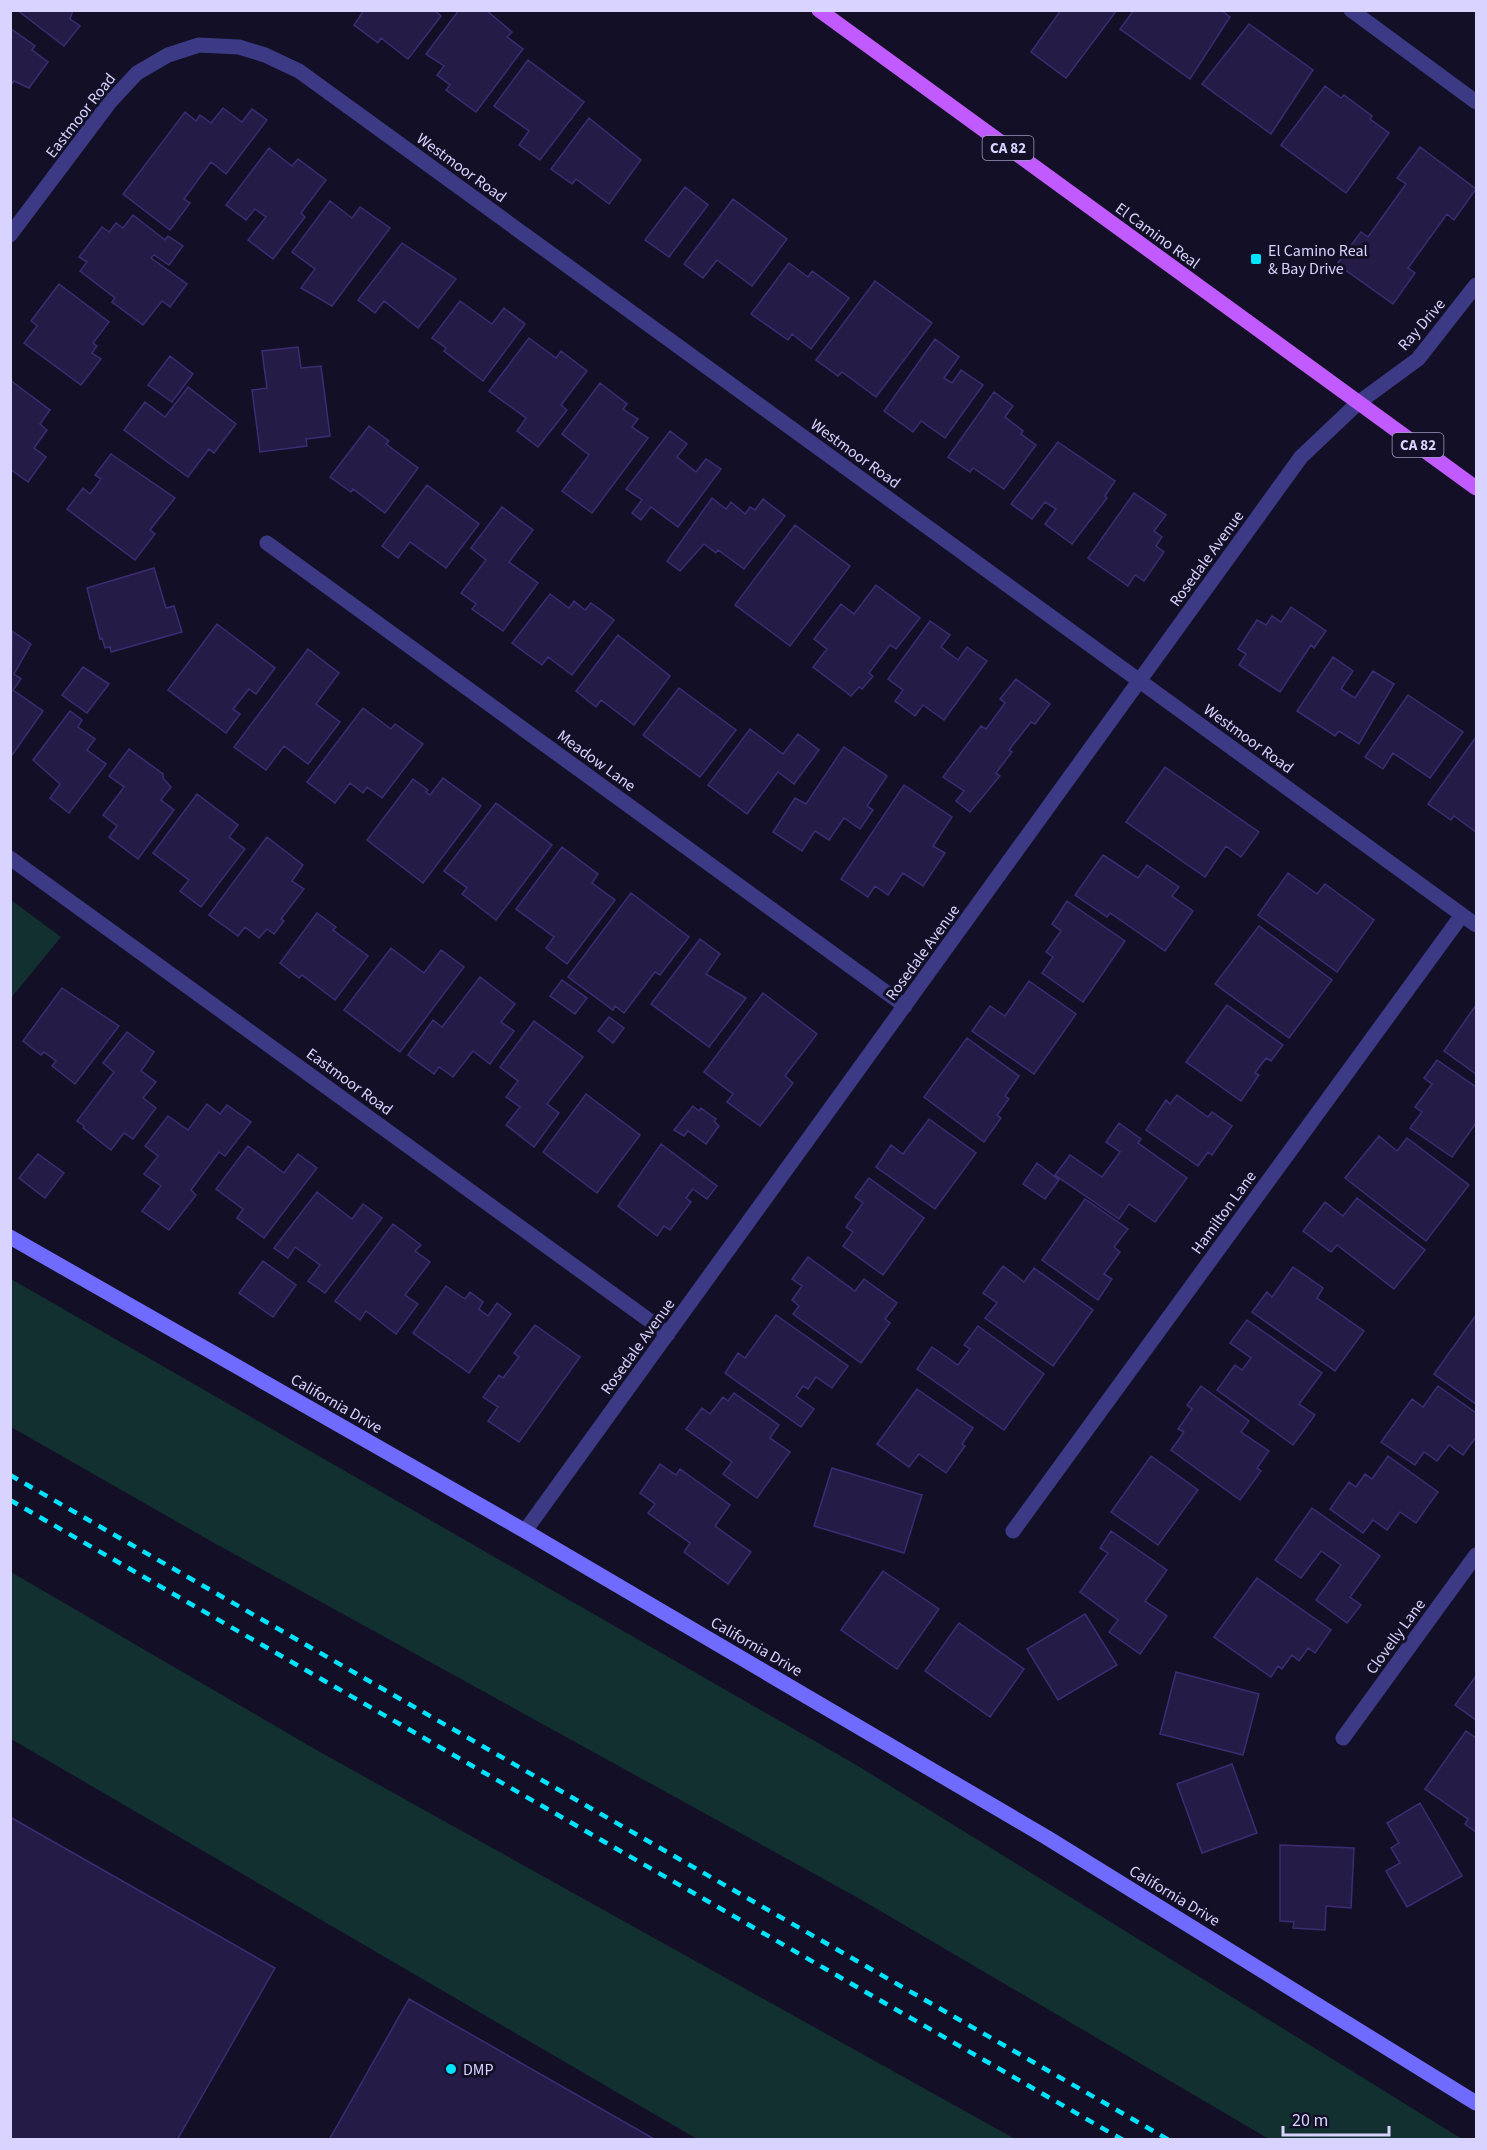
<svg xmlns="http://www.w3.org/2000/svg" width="1487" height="2150" font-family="'Source Sans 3',sans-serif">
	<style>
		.green { fill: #12302f }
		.building { fill: #241b47; stroke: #3b2d73; stroke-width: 1.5 }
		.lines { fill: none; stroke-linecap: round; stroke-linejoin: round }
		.street { stroke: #3d3a85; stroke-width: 15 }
		.secondary { stroke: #6f6bff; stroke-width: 15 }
		.primary { stroke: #c25bff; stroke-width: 15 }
		.rail { stroke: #00e5ff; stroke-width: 4.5; stroke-dasharray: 9 8; stroke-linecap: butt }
		.poi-dot { fill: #00e5ff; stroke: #130f26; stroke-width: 2 }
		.labels { text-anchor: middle; stroke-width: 6; stroke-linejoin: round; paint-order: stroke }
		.shield { fill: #130f26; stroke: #9e99be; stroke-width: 1.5 }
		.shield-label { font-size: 15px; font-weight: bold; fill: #d9d4ff }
		.street-label { font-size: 16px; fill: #d9d4ff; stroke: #130f26 }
		.poi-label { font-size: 16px; fill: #d9d4ff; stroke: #130f26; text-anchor: start }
	</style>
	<rect width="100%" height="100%" fill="#130f26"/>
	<path class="green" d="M11,900L61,937L11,998Z
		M11,1279L858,1766L1462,2139H1269L860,1899L216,1544L11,1427Z
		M11,1572L320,1752L1015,2139H697L11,1739Z"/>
	<path class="building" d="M17,10H73L70,19L80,26L64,46Z
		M364,10H434L441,16L408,59L381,38L378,43L354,25Z
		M459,10H486L512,32L507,37L523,49L476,112L446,90L450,85L437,75L444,66L426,54Z
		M1061,10H1117L1066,78L1031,52Z
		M1134,10H1221L1230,17L1190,79L1120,29Z
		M1249,24L1313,70L1271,134L1202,84Z
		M10,28L35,46L32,50L48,62L29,88L14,81L10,86Z
		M528,60L584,102L540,160L519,145L529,131L494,106Z
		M1325,86L1341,98L1344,95L1372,116L1370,119L1389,133L1346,193L1281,145Z
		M223,108L242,122L252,109L267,120L226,174L211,162L184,199L190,203L170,230L123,194L185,112L196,121L200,115L211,123Z
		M589,118L641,160L609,204L576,179L572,184L551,169Z
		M1420,147L1476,189L1454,220L1447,214L1408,268L1415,273L1393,304L1337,264L1361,232L1368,237L1406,184L1397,178Z
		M269,148L292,166L298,159L326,180L301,213L305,217L273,259L248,240L266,217L255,209L246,220L226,205Z
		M685,187L708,205L669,257L645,240Z
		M733,199L787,239L752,286L717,260L703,278L684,264Z
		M330,201L352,218L360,207L390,228L332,306L301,288L315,269L292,252Z
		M133,215L165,240L168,236L183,246L169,265L154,255L151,258L187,284L170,307L162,301L143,325L112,302L115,298L80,271L87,262L79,257L102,227L109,232L116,223L123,228Z
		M402,243L456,279L418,328L384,301L375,313L358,300Z
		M789,263L808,277L812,271L849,298L811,349L792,334L788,340L751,314Z
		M875,281L932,323L876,397L842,372L838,376L816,360Z
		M59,284L109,322L93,343L97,346L92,353L101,359L81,385L24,343L37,326L31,321Z
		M460,301L492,324L504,308L525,324L483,381L444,351L446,348L432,338Z
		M529,338L556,358L561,351L587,371L561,405L567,410L538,447L517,431L526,418L489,391Z
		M935,339L959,357L944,378L952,383L961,370L983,385L945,438L921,421L913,432L884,411Z
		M298,347L301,368L321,366L330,436L306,439L307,446L260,452L252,390L267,388L262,351Z
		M170,356L193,374L172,402L148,385Z
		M10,380L50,410L40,424L47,430L34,448L46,457L28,482L10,469Z
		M600,383L627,404L623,409L638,419L632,427L648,438L592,513L562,491L589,455L562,434Z
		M188,387L236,424L214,453L209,449L188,477L124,430L145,402L165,417Z
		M994,392L1013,406L1005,417L1023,431L1021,434L1036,445L1004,489L973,468L970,472L948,457Z
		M369,426L389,441L386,444L418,468L385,513L353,489L351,492L330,477Z
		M670,431L687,444L677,457L696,472L706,459L721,469L678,527L651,507L641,520L632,513L642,500L626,489Z
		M1058,442L1115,481L1105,496L1107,498L1072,544L1045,524L1056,509L1045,502L1032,519L1011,504Z
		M111,454L175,498L150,530L155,534L135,560L67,509L83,488L90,494L101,479L95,475Z
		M427,485L479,524L446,568L410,542L398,558L382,546Z
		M1134,493L1166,515L1154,531L1162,537L1156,546L1164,552L1144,581L1135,575L1128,586L1088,558Z
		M712,498L726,509L731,502L745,514L750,507L755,510L763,499L785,516L744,569L718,550L716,553L704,544L680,571L667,561Z
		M502,507L533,530L509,562L538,583L503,631L472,609L476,604L461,593L486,560L471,548Z
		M795,525L850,566L790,646L735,605Z
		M154,568L166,608L174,606L182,632L111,652L110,647L105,648L102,638L100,639L87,588Z
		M876,585L920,618L896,649L890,645L869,673L873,676L862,689L859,687L851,696L813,667L827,649L814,639L841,604L854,614Z
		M550,594L569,608L574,601L585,610L591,603L614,620L572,675L548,657L542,665L512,643Z
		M1291,607L1326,631L1314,648L1311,645L1280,692L1239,665L1246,654L1238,649L1257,620L1266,625L1272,616L1281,622Z
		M930,621L950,635L941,647L958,660L967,647L987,661L944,720L923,705L915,716L895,701L903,690L888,679Z
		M217,624L275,668L256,694L249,689L233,709L240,714L226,733L168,690Z
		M12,631L31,644L14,674L21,679L13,690L43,711L10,758Z
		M618,635L670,676L634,725L601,700L596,707L576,691Z
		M308,649L339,673L316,704L340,722L308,764L284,746L266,770L234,747Z
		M1333,657L1353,671L1341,689L1355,698L1373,671L1394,684L1359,744L1339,731L1335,736L1297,711Z
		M83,667L109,684L87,713L62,695Z
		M1016,679L1050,704L1035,724L1031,722L1009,750L1012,752L996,773L1000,776L970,812L956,801L964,791L943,777L981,726L986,729L1005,703L1000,699Z
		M679,688L736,730L700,777L643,735Z
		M1408,695L1463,732L1430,778L1393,753L1383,769L1365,757Z
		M363,708L391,729L395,724L423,744L382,798L367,787L363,793L350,783L335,803L307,782Z
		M70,711L82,720L78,727L95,739L87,750L106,764L69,813L50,798L60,784L33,760Z
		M750,729L783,754L798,734L819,750L794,784L778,772L747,814L708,785Z
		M1476,737V832L1454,816L1451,820L1428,804Z
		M844,747L887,776L867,806L873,810L860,829L844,818L829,840L815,831L802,851L773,832L795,798L806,804Z
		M129,749L163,774V778L171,787L161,800L174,810L138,859L109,837L117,826L103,815L124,787L109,776Z
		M1165,767L1259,832L1241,857L1226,846L1205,877L1126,822Z
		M443,778L481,806L423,883L367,840L413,779L428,790L426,792L430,795Z
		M904,785L952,817L933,846L945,853L923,886L903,873L888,895L875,886L868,897L841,879Z
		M197,794L238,825L229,837L245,849L201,907L180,891L189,880L153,853Z
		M496,803L552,845L496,920L462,894L467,888L444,871Z
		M267,837L303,865L292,881L304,889L281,919L284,921L274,934L267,929L259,938L245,927L238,936L209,915Z
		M562,847L598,874L592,883L615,900L567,964L546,948L554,937L516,909Z
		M1103,855L1138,878L1147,865L1179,887L1172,896L1193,911L1165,951L1110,913L1107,917L1075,895Z
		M1288,873L1317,894L1325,884L1374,920L1337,972L1258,915Z
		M631,893L689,937L660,975L655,972L624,1013L615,1006L613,1010L568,977Z
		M1067,901L1125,941L1083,1002L1042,973L1053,957L1046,952L1061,931L1052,924Z
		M317,913L336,927L333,930L368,956L335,1000L302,975L299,978L280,963Z
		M1259,926L1332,980L1289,1038L1215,984Z
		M700,939L720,954L706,974L746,998L709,1047L651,1004Z
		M391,948L424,973L441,950L464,967L400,1052L344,1010Z
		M480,977L515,1004L501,1022L514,1031L490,1064L473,1051L453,1077L439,1067L434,1074L408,1055L433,1020L442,1027Z
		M562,980L587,998L575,1014L550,996Z
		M1029,981L1076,1014L1034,1074L972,1031L990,1006L1005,1016Z
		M62,988L119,1026L75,1084L52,1066L56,1061L44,1052L41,1055L23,1041Z
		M763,993L817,1034L785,1076L793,1083L760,1126L727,1102L733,1094L704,1072Z
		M1227,1005L1283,1045L1271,1061L1266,1058L1255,1073L1259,1075L1241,1101L1186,1062Z
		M1476,1005V1074L1444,1051Z
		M609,1017L624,1028L613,1043L598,1031Z
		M534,1021L583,1057L547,1104L559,1113L534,1147L506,1125L520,1107L506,1097L518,1081L500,1067Z
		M127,1032L154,1052L141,1071L156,1082L143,1098L156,1108L133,1139L124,1133L111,1150L83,1128L84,1126L77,1121L114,1072L103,1063Z
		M967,1038L1019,1076L1005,1096L1009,1099L997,1115L1001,1118L984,1142L924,1097Z
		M1437,1060L1476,1087V1123L1452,1157L1410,1128L1422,1112L1415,1107L1432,1084L1424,1078Z
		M586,1094L640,1135L597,1193L543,1152Z
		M1177,1095L1208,1117L1212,1112L1232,1126L1212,1155L1208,1152L1198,1166L1146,1130L1166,1100L1170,1104Z
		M207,1104L220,1114L227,1105L251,1122L225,1156L219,1152L191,1190L196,1195L169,1230L142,1211L161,1186L144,1174L158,1156L145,1146L168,1116L188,1130Z
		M693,1106L699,1111L701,1108L716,1119L714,1121L719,1126L706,1144L688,1131L684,1136L674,1130Z
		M929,1119L976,1153L935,1209L876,1167L891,1145L903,1154Z
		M1119,1123L1141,1139L1138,1143L1187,1178L1155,1222L1129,1204L1119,1219L1055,1175L1070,1155L1102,1177L1120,1152L1106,1142Z
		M1379,1136L1397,1151L1407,1138L1469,1185L1426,1241L1345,1178Z
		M661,1144L717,1186L707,1199L693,1189L686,1198L691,1202L670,1230L664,1226L657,1236L618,1206Z
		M248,1146L284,1173L298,1154L317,1168L264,1238L237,1218L243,1209L216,1189Z
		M38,1154L64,1173L45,1198L19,1178Z
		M1037,1163L1059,1180L1045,1199L1023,1184Z
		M869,1178L924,1218L883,1275L843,1246L853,1232L846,1227L863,1203L855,1197Z
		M317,1192L352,1219L363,1204L382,1218L325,1293L308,1281L320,1265L295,1247L288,1258L274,1248Z
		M1357,1198L1425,1250L1394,1289L1337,1245L1331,1252L1303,1231L1325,1202L1343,1216Z
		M1085,1199L1128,1229L1114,1247L1120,1252L1104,1274L1112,1279L1098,1300L1042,1260Z
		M393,1224L421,1245L415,1251L430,1262L405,1295L418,1304L396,1334L366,1311L360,1320L335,1301Z
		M808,1257L855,1291L864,1279L897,1303L885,1319L890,1323L861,1363L793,1314L799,1306L792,1300L802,1286L792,1279Z
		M263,1261L296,1285L273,1317L239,1293Z
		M1003,1266L1024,1282L1034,1268L1093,1310L1053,1366L985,1318L997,1303L983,1293Z
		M1293,1267L1323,1288L1317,1298L1364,1331L1335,1371L1252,1312L1267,1292L1272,1297Z
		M446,1286L465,1299L470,1292L483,1302L479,1309L488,1316L497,1303L511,1314L469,1373L413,1333Z
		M776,1315L848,1366L832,1388L816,1377L808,1389L803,1386L796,1396L814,1409L801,1427L725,1373L738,1353L745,1358Z
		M1476,1315V1404L1434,1374Z
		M1247,1320L1322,1373L1299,1404L1315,1415L1293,1445L1217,1390L1235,1365L1242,1370L1251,1358L1230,1343Z
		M535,1325L580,1357L519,1442L488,1421L498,1407L483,1397L499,1375L503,1378L519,1357L514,1353Z
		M978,1326L1044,1374L1004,1430L917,1369L932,1347L958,1365L970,1349L964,1345Z
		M1201,1386L1249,1421L1241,1432L1269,1451L1257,1468L1261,1471L1240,1500L1171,1450L1184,1432L1178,1429L1192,1409L1187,1405Z
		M1438,1386L1476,1413V1437L1463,1455L1449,1445L1437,1461L1424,1452L1415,1465L1381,1442L1412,1399L1423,1407Z
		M917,1389L973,1428L962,1444L965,1446L946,1473L919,1454L909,1467L877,1444Z
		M734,1393L779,1425L770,1438L790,1452L757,1498L723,1474L732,1462L686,1429L702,1408L710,1414L723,1397L728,1401Z
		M1151,1456L1198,1490L1158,1545L1111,1512Z
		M1388,1456L1438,1492L1416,1523L1400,1512L1387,1530L1373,1520L1363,1533L1330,1509L1349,1482L1356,1487L1365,1474L1372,1479Z
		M660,1464L676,1475L680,1469L730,1505L715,1526L751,1552L728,1584L684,1552L690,1543L648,1513L655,1504L640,1493Z
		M832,1468L922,1495L904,1553L814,1526Z
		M1312,1508L1380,1556L1350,1597L1361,1605L1347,1623L1316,1600L1341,1565L1321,1551L1301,1578L1275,1560Z
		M1111,1531L1167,1570L1145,1601L1167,1616L1140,1654L1109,1632L1118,1620L1080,1592L1108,1553L1100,1548Z
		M883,1571L939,1609L897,1669L841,1630Z
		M1257,1578L1331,1630L1315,1653L1308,1648L1299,1661L1292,1655L1282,1669L1278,1666L1271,1677L1214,1637Z
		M1085,1614L1117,1665L1058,1700L1027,1649Z
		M959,1623L1024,1669L990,1717L925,1671Z
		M1176,1672L1259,1694L1243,1755L1160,1734Z
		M1476,1676V1720L1455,1705Z
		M1466,1731L1476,1738V1832L1465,1824L1468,1819L1425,1789Z
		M1232,1764L1257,1833L1202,1853L1177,1784Z
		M1420,1803L1462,1876L1407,1907L1386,1871L1400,1863L1391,1848L1399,1843L1387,1823Z
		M10,1817L275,1968L177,2140H10Z
		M1280,1845L1354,1848L1351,1908L1326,1906L1325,1930L1293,1928L1294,1922L1280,1921Z
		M409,1999L656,2140H329Z"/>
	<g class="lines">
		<path class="street" d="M1351,10L1476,102
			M10,235L110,102L137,73L168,55L199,45L239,47L265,55L299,71L1476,925
			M267,543L905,1006
			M10,858L668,1334
			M525,1531L1301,457L1358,403L1418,359L1476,285
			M1013,1531L1462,915
			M1343,1738L1476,1555"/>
		<path class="secondary" d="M10,1237L525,1531L1046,1837L1476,2103"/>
		<path class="primary" d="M819,10L1476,488"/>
		<path class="rail" d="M10,1475L1169,2140
			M10,1500L1123,2140"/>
	</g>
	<g class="poi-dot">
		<rect x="1250" y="253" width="12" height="12" rx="3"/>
		<circle cx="451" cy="2069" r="6"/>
	</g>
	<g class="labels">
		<g class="shield">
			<rect x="982.5" y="136" width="51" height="24" rx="4.5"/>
			<rect x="1392.5" y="433" width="51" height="24" rx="4.5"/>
		</g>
		<g class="shield-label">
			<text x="1008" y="153">CA 82</text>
			<text x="1418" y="450">CA 82</text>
		</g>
		<g class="street-label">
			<text transform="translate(80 115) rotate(-52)" y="6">Eastmoor Road</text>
			<text transform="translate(462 167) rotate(36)" y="6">Westmoor Road</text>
			<text transform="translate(1158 235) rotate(36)" y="6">El Camino Real</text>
			<text transform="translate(1421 324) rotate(-49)" y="6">Ray Drive</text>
			<text transform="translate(856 453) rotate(36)" y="6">Westmoor Road</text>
			<text transform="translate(1206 558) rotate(-54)" y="6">Rosedale Avenue</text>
			<text transform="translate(1249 738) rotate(36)" y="6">Westmoor Road</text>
			<text transform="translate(597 760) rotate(36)" y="6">Meadow Lane</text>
			<text transform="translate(922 952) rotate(-54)" y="6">Rosedale Avenue</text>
			<text transform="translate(350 1081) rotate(36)" y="6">Eastmoor Road</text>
			<text transform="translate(1223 1212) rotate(-54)" y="6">Hamilton Lane</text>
			<text transform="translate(637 1346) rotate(-54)" y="6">Rosedale Avenue</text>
			<text transform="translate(337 1403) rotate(30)" y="6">California Drive</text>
			<text transform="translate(1395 1636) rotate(-54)" y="6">Clovelly Lane</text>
			<text transform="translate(757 1646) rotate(30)" y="6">California Drive</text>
			<text transform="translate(1175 1895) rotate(31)" y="6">California Drive</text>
		</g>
		<g class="poi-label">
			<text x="1268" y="256">El Camino Real<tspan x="1268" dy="18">&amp; Bay Drive</tspan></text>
			<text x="463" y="2075">DMP</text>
		</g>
	</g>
	<rect width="1487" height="2150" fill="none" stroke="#d9d4ff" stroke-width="24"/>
	<path d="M1283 2126v9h106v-9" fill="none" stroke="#d9d4ff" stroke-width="3"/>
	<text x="1292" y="2126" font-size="18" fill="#d9d4ff" stroke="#130f26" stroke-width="4.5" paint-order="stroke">20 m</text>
</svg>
